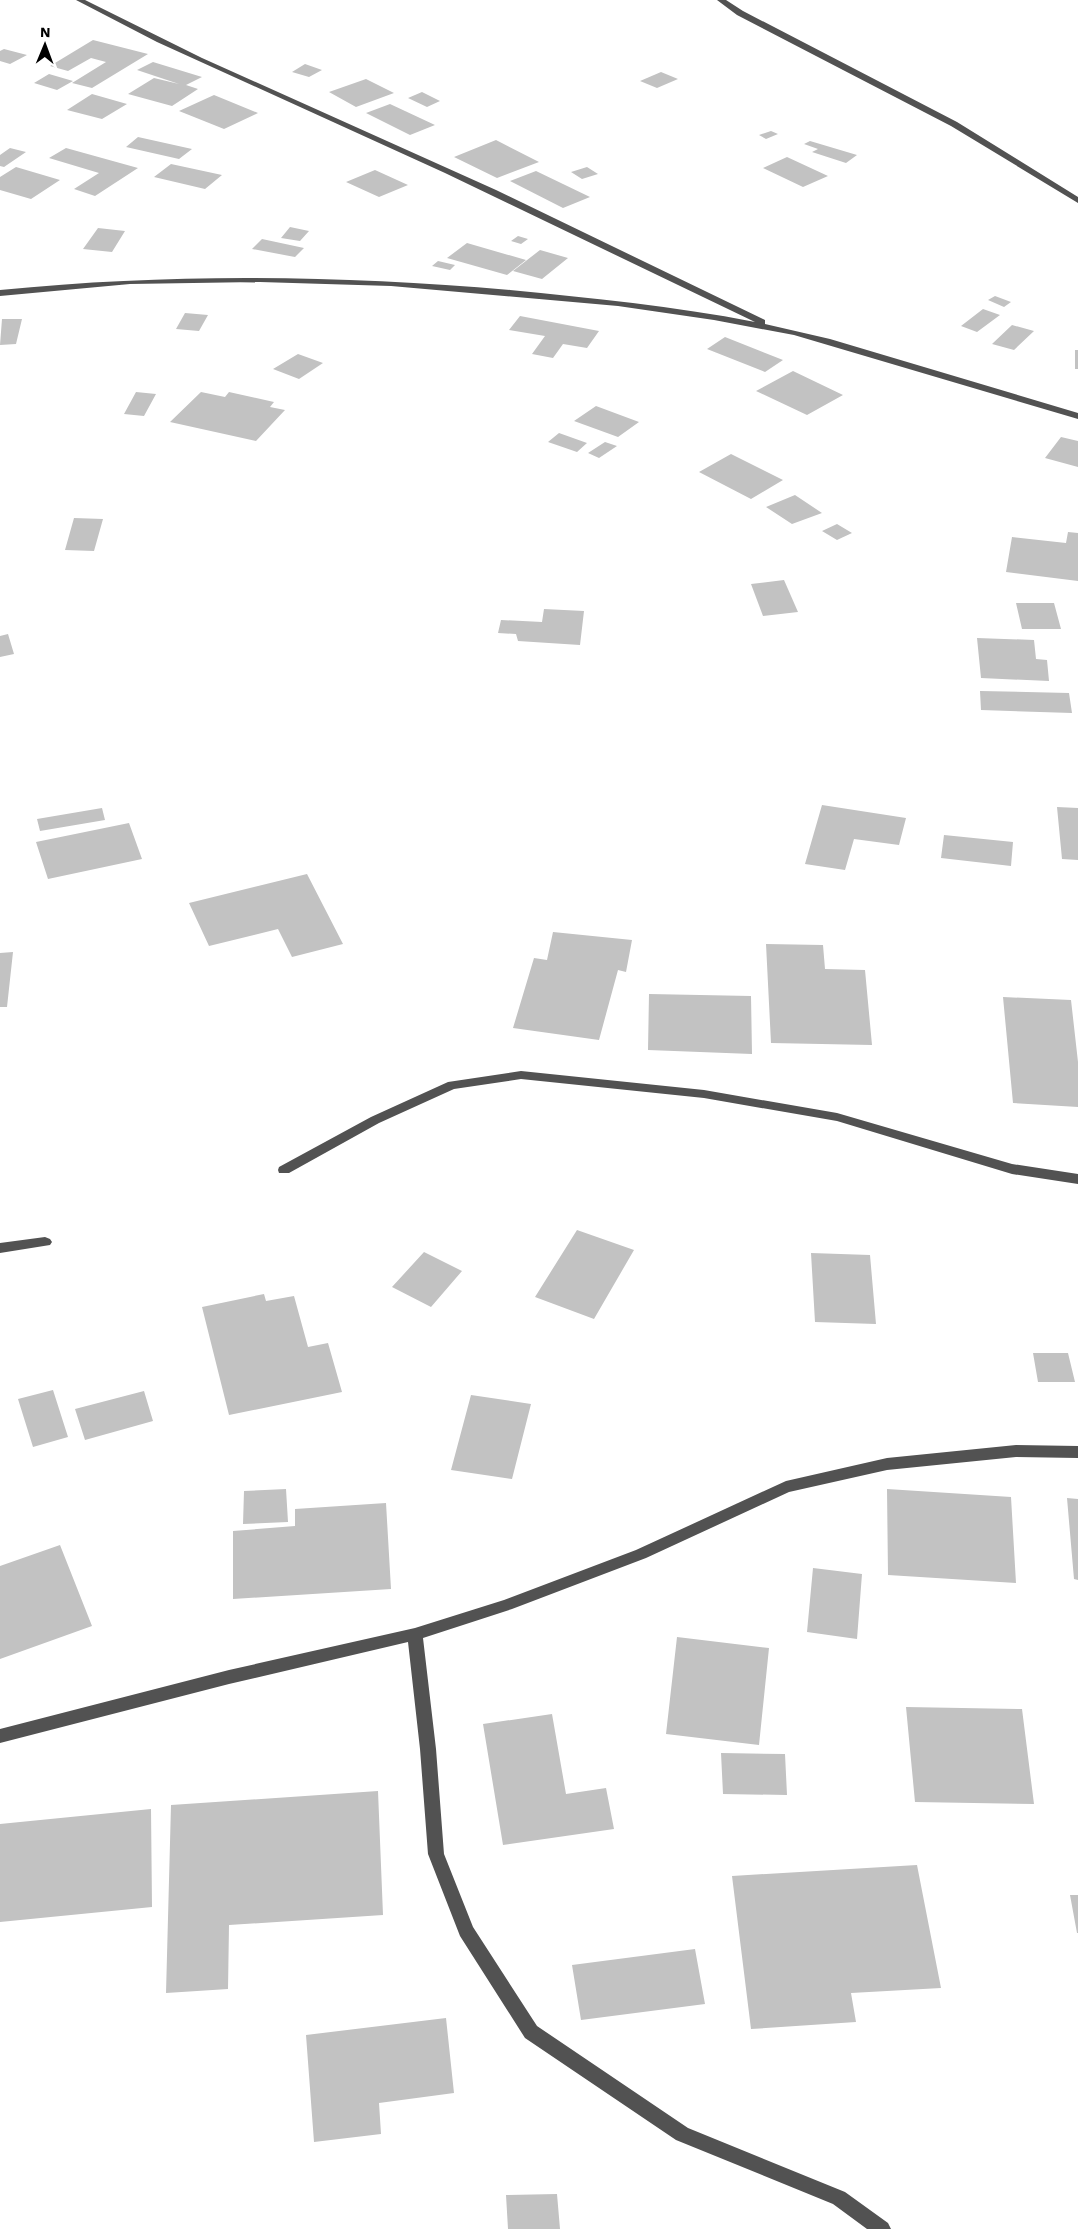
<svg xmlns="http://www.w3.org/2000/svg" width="1078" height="2229" font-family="'Work Sans',sans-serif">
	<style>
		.building { fill: #c2c2c2 }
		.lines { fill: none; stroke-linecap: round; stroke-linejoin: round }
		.minor { fill: #525252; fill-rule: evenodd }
	</style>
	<rect width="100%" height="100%" fill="#fff"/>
	<path class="building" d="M93,40L148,54L92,88L72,83L106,62L91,58L68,71L50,66Z
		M4,49L27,55L10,64L0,61V51Z
		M153,62L202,77L186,85L198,89L172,106L128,94L154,78L179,84L137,70Z
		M305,64L322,70L309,77L292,72Z
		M661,72L678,79L657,88L640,81Z
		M49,74L73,81L57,90L34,83Z
		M366,79L394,93L356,107L329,92Z
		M422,92L440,101L427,107L408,98Z
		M92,94L127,104L102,119L67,110Z
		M214,95L258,113L224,129L179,111Z
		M390,104L435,125L410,135L366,113Z
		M771,131L778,134L766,139L759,135Z
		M138,137L192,149L179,159L126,147Z
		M496,140L539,162L497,178L454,157Z
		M810,141L857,155L846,163L812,152L818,149L804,144Z
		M10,148L26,152L4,167L0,166V155Z
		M66,148L138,168L95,196L74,189L99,173L49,158Z
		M787,157L828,176L803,187L763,168Z
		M171,164L222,175L205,189L154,177Z
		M16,167L60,180L31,199L0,190V177Z
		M587,167L598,174L582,179L571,172Z
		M375,170L408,185L379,197L346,182Z
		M536,171L590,197L563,208L510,181Z
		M290,227L309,231L300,241L281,238Z
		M98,228L125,231L112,252L83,249Z
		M518,236L528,239L521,244L511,241Z
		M262,239L304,248L295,257L252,249Z
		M467,243L526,260L507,275L447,258Z
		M540,250L568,258L542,279L513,271Z
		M438,261L455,265L450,270L432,266Z
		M995,296L1011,302L1004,307L988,300Z
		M983,309L1000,315L977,332L961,326Z
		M185,313L208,315L199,331L176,329Z
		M520,316L599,331L587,348L563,344L553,358L532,354L545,336L509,330Z
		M2,319H22L16,344L0,345Z
		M1012,325L1034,331L1014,350L992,344Z
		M725,337L783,360L765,372L707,349Z
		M1075,350H1078V369H1075Z
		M298,354L323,363L299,379L273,369Z
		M793,371L843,395L807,415L756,391Z
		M136,392L156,394L144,416L124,414Z
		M201,392L225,397L229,392L274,402L270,407L285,410L256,441L170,422Z
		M596,406L639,422L618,437L574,421Z
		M559,433L587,443L577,452L548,442Z
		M1061,437L1078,441V467L1045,458Z
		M605,442L617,446L599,458L588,453Z
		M731,454L783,480L751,499L699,472Z
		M795,495L822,513L792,524L766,507Z
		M74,518L103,519L94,551L65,550Z
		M837,524L852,533L837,540L822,531Z
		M1068,532L1078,533V581L1006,572L1012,537L1066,543Z
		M784,580L798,612L763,616L751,584Z
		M1016,603H1054L1061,629H1022Z
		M544,609L584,611L580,645L518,641L516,634L498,633L501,620L542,622Z
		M8,634L14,654L0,657V636Z
		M977,638L1034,640L1036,659L1047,660L1049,681L981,678Z
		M980,691L1069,693L1072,713L981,710Z
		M822,805L906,818L899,845L854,839L845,870L805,864Z
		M1057,807L1078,808V860L1062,859Z
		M102,808L105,820L40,831L37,819Z
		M129,823L142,859L48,879L36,842Z
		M944,835L1013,842L1011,866L941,858Z
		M307,874L343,944L292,957L278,929L209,946L189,903Z
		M553,932L632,940L626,972L618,970L599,1040L513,1028L534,958L547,960Z
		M766,944L823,945L825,969L865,970L872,1045L771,1043Z
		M13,952L7,1007H0V953Z
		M649,994L751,996L752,1054L648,1050Z
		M1003,997L1071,1000L1078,1062V1107L1013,1103Z
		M577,1230L634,1250L594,1319L535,1297Z
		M424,1252L462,1271L431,1307L392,1287Z
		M811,1253L870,1255L876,1324L815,1322Z
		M264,1294L266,1301L294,1296L308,1347L328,1343L342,1392L229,1415L202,1307Z
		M1033,1353H1068L1075,1382H1038Z
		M53,1390L68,1437L33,1447L18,1399Z
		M144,1391L153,1421L85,1440L75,1409Z
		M471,1395L531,1404L512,1479L451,1470Z
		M286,1489L288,1522L243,1524L244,1491Z
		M887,1489L1011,1497L1016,1583L888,1575Z
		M1067,1498L1078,1499V1580L1074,1579Z
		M386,1503L391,1589L233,1599V1531L295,1526V1509Z
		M60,1545L92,1626L0,1659V1566Z
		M813,1568L862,1574L857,1639L807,1632Z
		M677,1637L769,1648L759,1745L666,1734Z
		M906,1707L1022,1709L1034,1804L915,1802Z
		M552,1714L566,1794L606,1788L614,1829L503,1845L483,1724Z
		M721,1753L785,1754L787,1795L723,1794Z
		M378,1791L383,1915L229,1925L228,1989L166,1993L171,1805Z
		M151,1809L152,1907L0,1922V1824Z
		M917,1865L941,1988L851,1993L856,2022L751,2029L732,1876Z
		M1070,1895H1078V1933H1077Z
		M695,1949L705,2004L581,2020L572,1965Z
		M446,2018L454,2093L379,2103L381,2134L314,2142L306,2035Z
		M557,2194L560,2229H508L506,2195Z"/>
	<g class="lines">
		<path class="minor" d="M76,0H85L202,58L496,190L765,320V324L830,339L1078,413V419L794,335L714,320L618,306L391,286L260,282L130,284L0,296V290C171,273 338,275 510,290C592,298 674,306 755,322L445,173L157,42Z
			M717,0H726L743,11L957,122L1078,197V203L951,126L737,15Z
			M521,1071L704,1090L837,1113L1012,1164L1078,1174V1184L1012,1174L837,1121L704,1098L521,1079L454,1089L379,1123L289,1173H279L278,1170L279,1167L371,1117L448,1082Z
			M45,1237L50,1239L52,1242L50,1245L0,1253V1243Z
			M1016,1445L1078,1446V1458L1016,1457L887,1470L789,1492L646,1558L512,1609L423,1638L436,1749L444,1854L473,1927L537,2026L688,2128L845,2192L888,2223L891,2229H867L833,2204L676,2140L525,2038L460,1936L428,1854L420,1749L408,1642L229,1684L0,1743V1729L229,1670L415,1628L504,1600L636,1550L786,1481L887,1458Z"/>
	</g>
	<g transform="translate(45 45) rotate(1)" stroke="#ffffff" stroke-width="4" paint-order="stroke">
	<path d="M0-4L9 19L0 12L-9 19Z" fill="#000000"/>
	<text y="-8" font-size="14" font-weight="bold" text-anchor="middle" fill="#000000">N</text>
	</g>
</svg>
